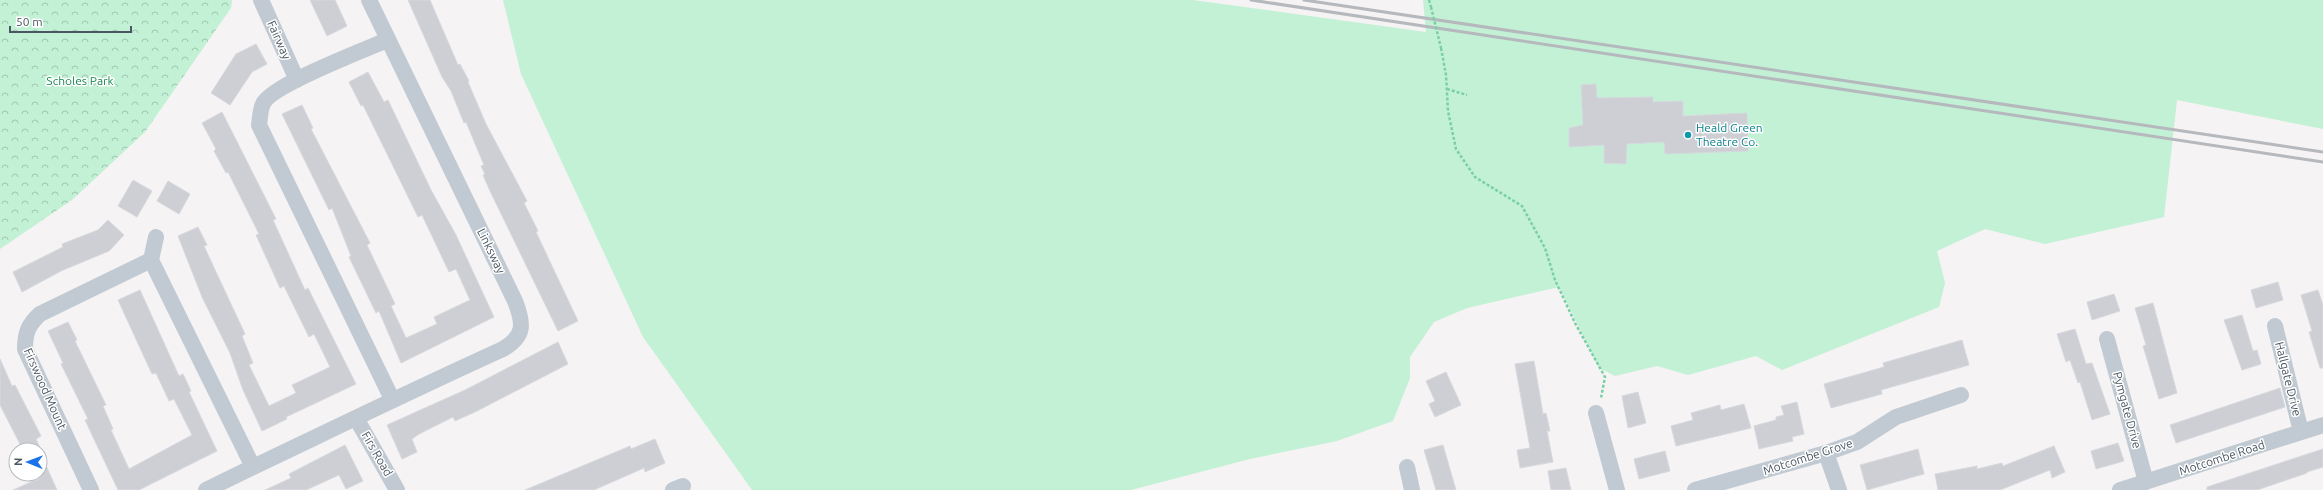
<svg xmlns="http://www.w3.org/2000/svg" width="2323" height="490" font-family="Ubuntu,sans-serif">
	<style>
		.grass { fill: #c3f1d5 }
		.forest { fill: url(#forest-crowns) }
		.building { fill: #cdcfd5; stroke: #d7d9de }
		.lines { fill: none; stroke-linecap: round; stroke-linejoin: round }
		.path { stroke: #7ad0a6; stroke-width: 2.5; stroke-dasharray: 3 2; stroke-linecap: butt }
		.minor { stroke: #c1cad2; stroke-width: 16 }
		.rail { stroke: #b5b8bd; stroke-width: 3 }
		.path-bridge { stroke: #7ad0a6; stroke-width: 2.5; stroke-dasharray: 3 2; stroke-linecap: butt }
		.culture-dot { fill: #0f9aa8; stroke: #fff; stroke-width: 1.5 }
		.labels { text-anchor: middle; stroke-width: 3; stroke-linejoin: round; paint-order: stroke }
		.street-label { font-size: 12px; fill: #4a5661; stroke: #fff }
		.park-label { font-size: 12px; fill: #17864f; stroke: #fff }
		.culture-label { font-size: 12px; fill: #0d838f; stroke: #fff; text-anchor: start }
	</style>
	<defs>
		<pattern id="forest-crowns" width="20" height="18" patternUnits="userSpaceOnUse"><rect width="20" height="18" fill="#c3f1d5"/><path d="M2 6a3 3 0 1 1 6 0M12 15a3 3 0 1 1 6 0" fill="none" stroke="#a0c6b0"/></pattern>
	</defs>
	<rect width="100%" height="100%" fill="#f5f3f3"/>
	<path class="grass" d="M503,0H1193L1426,32L1423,0H2323V129L2177,100L2164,217L2045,244L1985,229L1937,251L1945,283L1939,307L1782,370L1756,356L1688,375L1657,366L1615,376L1599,368L1559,287L1467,308L1434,322L1410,357V378L1393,421L1337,441L1250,459L1131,490H752L643,337L521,74Z"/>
	<path class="forest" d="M0,0H232L231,8L145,132L72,200L0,249Z"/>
	<path class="building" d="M310,0H335L347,26L327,36Z
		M408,0H430L458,65L460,64L469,81L468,82L486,124L527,201L524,203L538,231L536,232L578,321L558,331L490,191L483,175L485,174L481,166L484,165L466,122L464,123L451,91L442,77Z
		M256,44L267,64L252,72L230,105L211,93L236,54Z
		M368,72L384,102L388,100L431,190L456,235L494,317L401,363L379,311L376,313L349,257L351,256L332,208L329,210L282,114L302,105L313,128L311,129L370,243L367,245L395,304L391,306L406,338L437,324L434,317L470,300L456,269L449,272L422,215L418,217L363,105L361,106L349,82Z
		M1596,84L1597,98L1653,97V102L1683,101V116L1747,113L1748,151L1665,154L1664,142L1627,144L1626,164L1604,163V145L1569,147V128L1583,125L1581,85Z
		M222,112L276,219L273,220L305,290L308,288L356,384L286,417L287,419L262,431L243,390L230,353L202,297L178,236L198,227L207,245L204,246L245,334L242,336L253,363L249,365L269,406L296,393L292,385L330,367L314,334L309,337L284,286L280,288L256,235L259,234L228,172L226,173L214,151L216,149L202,123Z
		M133,180L152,191L137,217L118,206Z
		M168,181L190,194L179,214L157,201Z
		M108,220L124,235L109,251L61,271L22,292L13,272L63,247L62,244L98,230Z
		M2278,282L2283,300L2256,308L2251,290Z
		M140,290L179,376L183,374L191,391L189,392L217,451L139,490H118L85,420L88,419L61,364L63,363L48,331L68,322L77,340L75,341L106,405L103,406L113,429L111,430L129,469L192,435L174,399L169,401L156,373L152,374L118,300Z
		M2318,290L2323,305V368H2320L2309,332L2312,331L2301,295Z
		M2114,294L2120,311L2092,320L2087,302Z
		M2153,303L2177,393L2159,399L2143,346L2146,345L2135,308Z
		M2242,315L2253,351L2257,350L2261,364L2242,370L2224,320Z
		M2075,329L2086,364L2092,363L2110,414L2092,420L2080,382L2078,383L2070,360L2066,362L2057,334Z
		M1962,340L1969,365L1881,390L1882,394L1831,408L1824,384L1884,367L1883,363Z
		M558,342L568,364L475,412L455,421L453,417L419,434L412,439L417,452L402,459L387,425L465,390Z
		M0,359L12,386L15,385L41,436L36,439L41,450H23L0,405Z
		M1534,361L1543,414L1546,413L1550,431H1547L1553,462L1520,468L1517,450L1530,448L1515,364Z
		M1446,372L1461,405L1435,417L1429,404L1435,401L1426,381Z
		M2280,388L2285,407L2176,443L2170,425Z
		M1638,392L1646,423L1628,428L1622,396Z
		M1797,402L1804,434L1792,437L1793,441L1759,449L1754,426L1776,420V417L1784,415L1781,406Z
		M1744,404L1751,428L1676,446L1671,426L1693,420L1691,413L1720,405L1721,410Z
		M655,439L665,463L645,472L644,468L594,490H525L630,446L631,449Z
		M2118,443L2124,461L2096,469L2091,451Z
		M345,445L363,481L346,489L339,475L306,490H265L291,478L289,474Z
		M1443,445L1456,490H1436L1424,450Z
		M2054,446L2065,472L2052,478L2050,470L2000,490H1938L1935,474L1977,466V469L2002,463L2003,466Z
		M1918,449L1924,474L1867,490L1860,465Z
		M2323,449V467L2307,472V473L2257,490H2207V487Z
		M1665,451L1670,471L1639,479L1634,459Z
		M40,452L57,490H13L40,478Z
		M1566,468L1571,490H1551L1548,471Z"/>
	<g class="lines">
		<path class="path" d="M1429,0L1431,7
			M1441,48L1446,75L1448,111L1456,149L1475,177L1522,206L1545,248L1555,280L1575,323L1605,377L1601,398
			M1447,89L1467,95"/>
		<path class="minor" d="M261,0L297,80
			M387,40C365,50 271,85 263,104C260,110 260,119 259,125L392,399
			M151,260L156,237
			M2275,326L2301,432
			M2107,339L2146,482
			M1596,413L1617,490
			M356,418L397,490
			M1826,453L1839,490
			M253,467C337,427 419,387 503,349C525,336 524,324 515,301L369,0
			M1407,467L1412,490
			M91,490L25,349C25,333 28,325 40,314L151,260L253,467L206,490
			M673,490L683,486
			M1695,490L1826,453L1857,442L1896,417L1961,395
			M2120,490L2323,425"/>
		<path class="rail" d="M1251,0L2323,162
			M1304,0L2323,152"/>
		<path class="path-bridge" d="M1431,7L1441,48"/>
	</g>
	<circle class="culture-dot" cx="1688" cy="135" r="4"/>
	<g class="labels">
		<g class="street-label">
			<text transform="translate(279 40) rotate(66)" y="4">Fairway</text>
			<text transform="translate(491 251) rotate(64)" y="4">Linksway</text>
			<text transform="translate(2288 379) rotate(76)" y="4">Hallgate Drive</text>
			<text transform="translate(45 389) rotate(66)" y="4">Firswood Mount</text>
			<text transform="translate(2127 410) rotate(75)" y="4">Pymgate Drive</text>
			<text transform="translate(377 454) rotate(60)" y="4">Firs Road</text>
			<text transform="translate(1808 457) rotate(-18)" y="4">Motcombe Grove</text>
			<text transform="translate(2222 458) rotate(-18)" y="4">Motcombe Road</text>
		</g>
		<g class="park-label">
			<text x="80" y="85">Scholes Park</text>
		</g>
		<g class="culture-label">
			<text x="1696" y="132">Heald Green<tspan x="1696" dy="14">Theatre Co.</tspan></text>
		</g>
	</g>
	<g transform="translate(28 462) rotate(271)"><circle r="19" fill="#ffffff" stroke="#b7bbc0"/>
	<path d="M0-3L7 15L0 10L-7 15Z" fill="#1a73e8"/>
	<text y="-6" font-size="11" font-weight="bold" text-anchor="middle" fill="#4a5661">N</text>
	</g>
	<path d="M10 26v6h121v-6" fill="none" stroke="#4a5661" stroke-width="2"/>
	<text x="16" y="26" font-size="12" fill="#4a5661" stroke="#ffffff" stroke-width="3" paint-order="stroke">50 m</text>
</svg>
